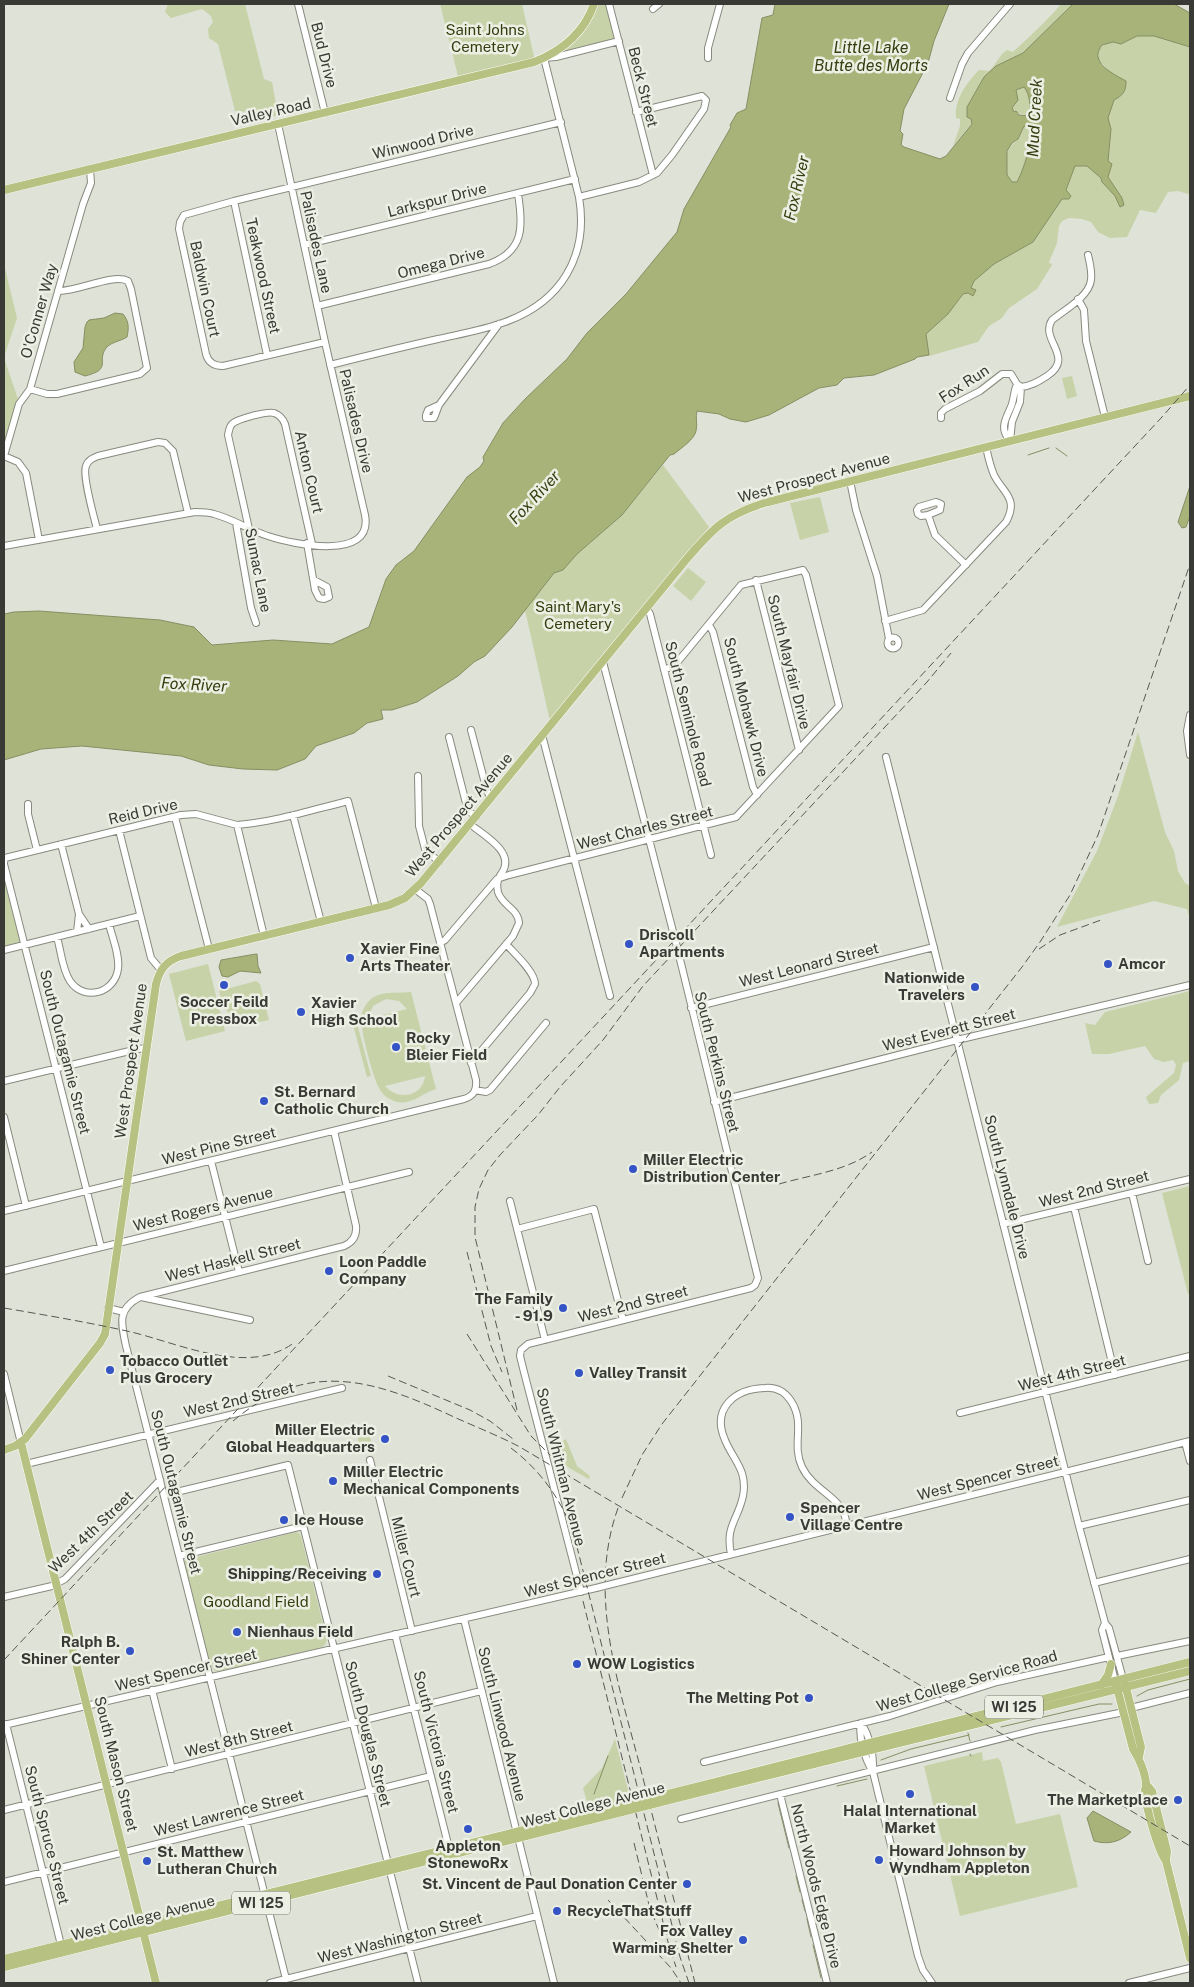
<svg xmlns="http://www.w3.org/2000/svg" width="1194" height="1987" font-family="'Public Sans',sans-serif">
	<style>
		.green { fill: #c8d2a8; fill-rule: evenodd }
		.water { fill: #a7b378; stroke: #868f64; fill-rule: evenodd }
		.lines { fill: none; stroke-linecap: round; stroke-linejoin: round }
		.stream { stroke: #868f64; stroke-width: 1 }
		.minor-casing { stroke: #878a7f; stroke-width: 8 }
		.major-casing { stroke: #fff; stroke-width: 9 }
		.minor { stroke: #fff; stroke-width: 6 }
		.major { stroke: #b7c182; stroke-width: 8 }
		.rail { stroke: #585953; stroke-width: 1; stroke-dasharray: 8 4; stroke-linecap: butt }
		.minor-bridge-casing { stroke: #878a7f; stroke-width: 8; stroke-linecap: butt }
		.major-bridge-casing { stroke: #fff; stroke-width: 9; stroke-linecap: butt }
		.minor-bridge { stroke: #fff; stroke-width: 6 }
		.major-bridge { stroke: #b7c182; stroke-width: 8 }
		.poi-dot { fill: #3453c4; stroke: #ecefe3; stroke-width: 2 }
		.labels { text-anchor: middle; stroke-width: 5; stroke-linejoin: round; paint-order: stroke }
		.shield { fill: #ecefe3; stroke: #6f7069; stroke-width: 1 }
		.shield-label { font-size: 14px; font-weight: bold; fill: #393a35 }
		.park-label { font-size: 15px; fill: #363e10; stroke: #ecefe3 }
		.street-label { font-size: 15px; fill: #393a35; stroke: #ecefe3 }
		.poi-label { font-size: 15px; font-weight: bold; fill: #393a35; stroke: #ecefe3; text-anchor: start }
		.water-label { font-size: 16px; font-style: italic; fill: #363d10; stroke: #ecefe3 }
	</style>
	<rect width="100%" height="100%" fill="#dfe2d6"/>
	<path class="green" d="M168,4H245L264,79L272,82L278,115L271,117L266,113L235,111L218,44L209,38L208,29L213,22L211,16L202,9L171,18L165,12Z
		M440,4H522L535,61L459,80Z
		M598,4H607L615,37L613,40L558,54C576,39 590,27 598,4Z
		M1061,4H1073L1023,53L984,77L967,107L972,123L953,146L960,126V119L956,118C954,99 967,83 979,70L989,71C997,64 998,56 1007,50L1013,52C1029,37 1047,21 1061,4Z
		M1137,36H1154L1190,47V192L1188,194L1178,191L1168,192L1156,213L1140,210L1127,237L1110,238L1098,232L1091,222L1082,219L1069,218L1062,221L1059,226L1057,243L1049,262L1052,265L1037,289L1009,308L1002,318L989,326L978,342L929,356L926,334L948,314L963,294L976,291L971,289V286L974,281L994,264L1033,242L1062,198L1071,196L1066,191L1075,166H1087L1101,178C1104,188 1116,193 1119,204L1124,205L1122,198L1108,177L1112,164L1108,161L1111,129L1108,118L1114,100L1122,95L1112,74L1098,59L1097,54L1102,45L1113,42L1121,44Z
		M1024,87C1031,94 1031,107 1029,116L1014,112L1012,108L1016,104V90Z
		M1024,125L1029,127C1035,138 1023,171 1017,182H1012C1006,178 1007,175 1007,168C1007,153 1005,151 1017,140C1020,137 1022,130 1024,125Z
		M4,264L17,318L4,357Z
		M4,358L18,399L4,448Z
		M1072,376L1077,396L1067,399L1062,378Z
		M663,465L709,527L550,721L525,610L554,573L563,570L577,554L622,515Z
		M820,497L829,532L800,540L790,503Z
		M688,568L706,582L691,601L673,586Z
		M1138,732L1165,832L1174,851L1178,871L1185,883L1190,886V919L1187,909L1154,901L1057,927L1097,851L1118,796Z
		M4,879L20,941L18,944L4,947Z
		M208,964L225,1031L186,1041L169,974Z
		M256,981L260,984L269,1020C241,1027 225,1019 219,991Z
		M1190,991V1061L1183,1063L1179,1080L1161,1095L1158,1103L1149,1104L1146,1097L1174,1073L1176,1065L1173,1060L1164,1062L1154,1059L1145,1046L1109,1054H1092L1085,1023L1095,1025L1105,1012Z
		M411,992L436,1089C423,1093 412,1105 397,1102C390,1100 382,1095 379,1088C373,1078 360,1028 361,1017C362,1010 366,1004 370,1000C381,990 397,994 411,992ZM386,999L399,1001L407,1009L367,1019L373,1006ZM425,1076C423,1097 398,1101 385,1086Z
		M355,1016L371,1076L367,1077L351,1017Z
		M1190,1186V1294H1188L1162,1193Z
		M367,1427L373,1448L361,1451L356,1430Z
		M566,1439L577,1466L590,1476L589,1479C577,1472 554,1462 551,1447Z
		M296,1532L299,1533L301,1536L327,1640L325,1645L320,1648L220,1671H215L209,1662L184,1560Z
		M615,1739L630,1798L589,1809L583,1788L602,1768Z
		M982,1752L983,1761L998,1758L1001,1762L1016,1824L1060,1814L1078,1887L960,1916L924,1766Z"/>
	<path class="water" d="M775,4H949L934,41L928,63L904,109L900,131L903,134L901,145L904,147L940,159L946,156L972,124L971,119L967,117V107L984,77L996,66L1023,53L1073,4H1174L1190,13V47L1154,36H1137L1121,44L1113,42L1102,45C1100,48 1097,53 1098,57C1100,68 1117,76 1126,81C1126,92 1123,95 1114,100L1108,118L1111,129L1108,161L1112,164L1108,177L1122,198L1124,205L1120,207L1115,196L1102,182L1101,178L1087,166H1075L1066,190L1071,196L1069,199H1062L1033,242L994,264L974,281L971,288L976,290L973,296L968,293L963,294L948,314L926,334L929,355L917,357L915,359L874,375L844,378L837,385L819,388L769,415L746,422L730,419L719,414L697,411C695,417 698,424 696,431C694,440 681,448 674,454L670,455L622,515L577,554L563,570L554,573L512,627L485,656L474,662L458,676L417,702L392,710H381L383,719L367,723L354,733L316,746L305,759L277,770L243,769L209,765L181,756L82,746L41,749L4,760V614L14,612L39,611L160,620L194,627L212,645L273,640L332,644L369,627L386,579L396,565L414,551L467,477L480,467L484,461L483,457L503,423L525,399L567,359L587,333L626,294L677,232L684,209L731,127L730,125L737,113L746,109L762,18L773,15ZM1024,87C1030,94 1031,107 1029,116L1019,115L1016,111L1014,112L1012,108L1018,100L1016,90ZM1024,126L1029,127C1035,138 1022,173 1017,182H1012L1007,175V151L1012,143L1018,139Z
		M115,313L123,314C129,321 129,328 127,337C121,341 111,342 106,348C96,362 113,369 85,376L75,372L74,362L83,348L85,327L87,322L89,320L104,318Z
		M1190,486V516L1186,527L1182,528L1178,522Z
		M256,954H257L258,966L261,973L240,971L228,977L222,976L219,967L221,960Z
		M1093,1811L1131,1832C1120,1842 1108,1845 1094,1841L1087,1818Z"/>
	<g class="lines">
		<path class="stream" d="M1056,448L1067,456
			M1028,455L1049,448
			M1137,1696L1148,1690L1190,1679
			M1001,1727L1099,1704H1112
			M968,1733L970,1741
			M970,1754L971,1756
			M881,1760L911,1749L969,1735
			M837,1786L867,1779
			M594,1794L608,1756
			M778,1803L789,1848
			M796,1876L800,1892
			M802,1900L805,1911
			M807,1919L811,1937
			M813,1945L821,1978"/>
		<g class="minor-casing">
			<path id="minor" d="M298,4L325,113
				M609,4L653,175
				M653,9L659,4
				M708,58V48L720,4
				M950,98L962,64L968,53L1010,4
				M579,197L639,182L657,173L672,155L704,109L706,100L702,96L698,97L636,112
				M234,201L267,355
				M304,245L575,179
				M1078,299L1084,310L1086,341L1105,417
				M317,306L489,264C525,251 523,225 518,194
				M325,342L223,366C214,366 208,362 206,354L179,229L180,222L184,215L234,201L561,122
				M330,365C366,356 402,347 438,339C460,334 484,330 505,322C561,302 589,256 579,197L544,58L556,57L619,41
				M30,389L47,394H57L140,374L147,368L131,289L128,281C113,273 77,292 58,291
				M439,405L499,324
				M439,405L434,418H426V415L428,410Z
				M941,418V413L945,409L980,391L1002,374H1011L1017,384L1021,387C1031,386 1038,382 1047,376C1076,357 1039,340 1052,320C1064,310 1089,297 1091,280C1092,272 1090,263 1088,255
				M1010,441C998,427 1007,418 1012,404C1014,397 1014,391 1017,384
				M1010,441L1012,422L1020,402L1021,387
				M4,456L19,404L30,389L83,204L91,183L90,169
				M4,456L18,462L26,473L39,540
				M850,481L856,510L877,576L889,639
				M936,502L941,504L940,510L928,515L921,516L918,514L917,510L919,507Z
				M928,515L935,535L966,565
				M236,523L251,608L256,623
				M97,529C94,517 82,475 86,466C88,460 93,458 98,456L158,442L165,443L173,451L188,513
				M249,529L228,435C229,431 229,427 232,424C237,419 267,411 274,413C280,415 283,419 285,424L312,544
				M307,543L315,590L319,598L324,599L329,597L327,587L314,580
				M4,546L195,512C201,512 208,512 214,514C233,519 249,530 268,536C292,544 374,562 365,515L325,342L278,124
				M756,580L799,750
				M647,609L650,614L711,855
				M885,621L923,610L1006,522C1019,498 1003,493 994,475C990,466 988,456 986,447
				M709,625L713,632L753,787L757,795
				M887.5 643a5.5 5.5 0 1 1 11 0a5.5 5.5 0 1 1-11 0Z
				M1190,715L1187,731L1190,755
				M471,730L487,791L491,798
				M542,735L610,996
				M449,737L467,807L470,812L476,817
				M886,757L1079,1526L1105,1623L1109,1628L1123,1679
				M418,776L419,826L425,849L439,862
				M28,804V814L37,850
				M293,815L321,922
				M175,817L209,949
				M237,825L264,936
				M119,830L151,958L161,970
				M61,844L79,914L77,932
				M4,863L5,858L9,857L181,815L196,814L237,825C275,822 312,810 348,801L376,908
				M4,864L101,1247
				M79,914L89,929
				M57,937C61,951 62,969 70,981C84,1002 115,993 118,969C120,955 112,937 109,924
				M440,943L445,940L497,879L509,875L736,817L839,706L806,575L803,570L741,585L675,665L664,670
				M4,950L140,916
				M456,1003L513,936L519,923C518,908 502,906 498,892C496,883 498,878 503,871C514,851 483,835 470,824
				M691,1008L934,947
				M471,1063L530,993L535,984C535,972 515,954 506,944
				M4,1081L138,1049L147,1048
				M475,1090L486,1092L490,1090L546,1023
				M714,1102L957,1040L1190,985
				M4,1117L26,1206
				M211,1161L239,1272
				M1132,1193L1148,1261
				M510,1201L545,1340
				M1074,1207L1115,1375
				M4,1211L464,1099C474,1096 477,1090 476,1080L430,904L428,899L415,889
				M1003,1224L1190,1179
				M517,1229L594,1209L623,1320
				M4,1271L409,1172
				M141,1297L250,1320
				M108,1308L124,1312
				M4,1374L21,1443
				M960,1413L1190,1356
				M1185,1442L1190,1461
				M370,1460L412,1631
				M26,1464L342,1388
				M164,1495L288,1465L418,1983
				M1079,1526L1190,1500
				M731,1554C725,1526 738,1520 743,1496C748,1470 733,1460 725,1440C711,1408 735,1389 765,1388C776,1387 785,1392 791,1401C806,1424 791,1444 802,1467C812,1488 835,1495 843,1511C845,1515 846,1521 847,1525
				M179,1556L303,1526
				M616,1583L1190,1441
				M1094,1583L1190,1559
				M581,1592L524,1372L520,1356L521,1350L528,1344L751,1288L755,1285L758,1278L676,943L603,662
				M4,1597L52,1586L65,1579L160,1480
				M464,1619L554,1983
				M1105,1623L1102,1630L1115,1681
				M395,1634L450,1852
				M1117,1656L1190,1641
				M152,1690L172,1769
				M1131,1708L1190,1693
				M861,1723C870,1736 874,1756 873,1772L918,1956L923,1970L932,1983
				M861,1723C858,1737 865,1758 872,1771
				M6,1724L62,1949
				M4,1725L596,1588
				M704,1762L890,1716L997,1682L1109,1657
				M780,1794L827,1983
				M4,1810L481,1691
				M681,1819L1035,1730L1124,1712
				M4,1882L431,1776
				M270,1983L537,1916
				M287,1983L126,1346C121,1323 117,1309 140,1297L344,1246C353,1242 357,1236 356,1226L334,1131
				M1129,1983L1190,1968"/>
		</g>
		<g class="major-casing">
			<path id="major" d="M4,190L534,62C562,51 584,33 594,4
				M21,1443L156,1983
				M4,1450L15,1446L25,1439L100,1343L105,1334L156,984C160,969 166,961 181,956L389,905L405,898L421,883L685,561C712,529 726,514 768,502L1190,396
				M1116,1684L1133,1749C1139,1758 1146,1774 1146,1785C1146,1789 1144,1790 1145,1793C1146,1808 1158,1850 1166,1861L1190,1958
				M1125,1684L1141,1747L1139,1757
				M1101,1685L1108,1675L1111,1664
				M1146,1784L1152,1791L1167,1851L1166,1861
				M664,1795L1190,1662
				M665,1801L1190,1671
				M4,1959L620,1806
				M4,1967L622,1812"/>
		</g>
		<use href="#minor" class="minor"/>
		<use href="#major" class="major"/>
		<path class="rail" d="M1039,949L1060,935L1101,920
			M779,1184C810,1175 846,1171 872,1152
			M467,1252L491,1346L502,1372
			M4,1308C45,1315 86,1322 127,1331C177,1342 248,1378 295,1342
			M467,1334L531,1436L557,1462
			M388,1376L470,1410L490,1421L513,1439
			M517,1410L475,1237V1207L479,1189L488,1170L500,1155L538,1115L560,1087L603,1040L643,986L927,682L951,653
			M233,1421C308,1358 375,1380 454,1417C476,1427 499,1436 520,1447L1190,1846
			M511,1448C540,1470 562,1500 574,1535L680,1957L689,1983
			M622,1498L642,1455L662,1424L1022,967L1040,942L1070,895L1098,835L1190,564
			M618,1508C586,1597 621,1691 643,1778C660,1846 678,1915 695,1983
			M583,1601L668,1942L676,1967
			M4,1660L1162,417L1190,385
			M634,1843L650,1909L660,1932
			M608,1900L671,1968L681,1983"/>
		<g class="minor-bridge-casing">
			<path id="minor-bridge" d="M596,1588L616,1583"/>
		</g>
		<g class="major-bridge-casing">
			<path id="major-bridge" d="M620,1806L664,1795
				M622,1812L665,1801"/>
		</g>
		<use href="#minor-bridge" class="minor-bridge"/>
		<use href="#major-bridge" class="major-bridge"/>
	</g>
	<g class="poi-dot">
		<circle cx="629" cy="944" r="5"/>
		<circle cx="350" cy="958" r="5"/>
		<circle cx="1108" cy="964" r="5"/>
		<circle cx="224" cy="985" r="5"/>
		<circle cx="975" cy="987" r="5"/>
		<circle cx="301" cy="1012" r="5"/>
		<circle cx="396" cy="1047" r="5"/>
		<circle cx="264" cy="1101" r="5"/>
		<circle cx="633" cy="1169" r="5"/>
		<circle cx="329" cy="1271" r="5"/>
		<circle cx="563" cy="1308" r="5"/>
		<circle cx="110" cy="1370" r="5"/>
		<circle cx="579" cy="1373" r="5"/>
		<circle cx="385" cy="1439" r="5"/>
		<circle cx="333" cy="1481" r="5"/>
		<circle cx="790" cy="1517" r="5"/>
		<circle cx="284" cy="1520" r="5"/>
		<circle cx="377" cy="1574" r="5"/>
		<circle cx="237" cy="1632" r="5"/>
		<circle cx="130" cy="1651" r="5"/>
		<circle cx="577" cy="1664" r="5"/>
		<circle cx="809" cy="1698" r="5"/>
		<circle cx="910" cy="1794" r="5"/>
		<circle cx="1178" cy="1800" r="5"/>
		<circle cx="468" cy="1829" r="5"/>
		<circle cx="879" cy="1860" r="5"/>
		<circle cx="147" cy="1861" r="5"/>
		<circle cx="687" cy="1884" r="5"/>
		<circle cx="557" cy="1911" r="5"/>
		<circle cx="743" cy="1940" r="5"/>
	</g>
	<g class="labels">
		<g class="shield">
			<rect x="985" y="1695.5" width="58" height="23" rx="4"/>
			<rect x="232" y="1891.5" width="58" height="23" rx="4"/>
		</g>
		<g class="shield-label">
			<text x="1014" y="1712">WI 125</text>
			<text x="261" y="1908">WI 125</text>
		</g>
		<g class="park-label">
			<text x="485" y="35">Saint Johns<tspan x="485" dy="17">Cemetery</tspan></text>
			<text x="578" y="612">Saint Mary's<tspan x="578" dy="17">Cemetery</tspan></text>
			<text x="256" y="1607">Goodland Field</text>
		</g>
		<g class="street-label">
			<text transform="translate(324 55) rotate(76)" y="5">Bud Drive</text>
			<text transform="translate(643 87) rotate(76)" y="5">Beck Street</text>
			<text transform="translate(271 112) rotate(-13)" y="5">Valley Road</text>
			<text transform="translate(423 142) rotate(-14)" y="5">Winwood Drive</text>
			<text transform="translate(437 200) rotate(-14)" y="5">Larkspur Drive</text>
			<text transform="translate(316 242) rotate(78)" y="5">Palisades Lane</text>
			<text transform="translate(441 263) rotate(-14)" y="5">Omega Drive</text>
			<text transform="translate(263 276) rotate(78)" y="5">Teakwood Street</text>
			<text transform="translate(205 289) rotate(78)" y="5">Baldwin Court</text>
			<text transform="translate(39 311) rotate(-74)" y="5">O'Conner Way</text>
			<text transform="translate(964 384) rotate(-33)" y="5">Fox Run</text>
			<text transform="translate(356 421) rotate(77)" y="5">Palisades Drive</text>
			<text transform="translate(309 472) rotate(77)" y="5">Anton Court</text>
			<text transform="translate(814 478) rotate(-15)" y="5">West Prospect Avenue</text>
			<text transform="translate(258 570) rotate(79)" y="5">Sumac Lane</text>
			<text transform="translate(789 662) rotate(76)" y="5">South Mayfair Drive</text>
			<text transform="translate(746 707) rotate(76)" y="5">South Mohawk Drive</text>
			<text transform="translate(688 714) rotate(76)" y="5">South Seminole Road</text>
			<text transform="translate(143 812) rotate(-13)" y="5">Reid Drive</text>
			<text transform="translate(459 815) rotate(-50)" y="5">West Prospect Avenue</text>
			<text transform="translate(645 828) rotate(-14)" y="5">West Charles Street</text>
			<text transform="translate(809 965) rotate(-14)" y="5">West Leonard Street</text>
			<text transform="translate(949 1030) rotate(-14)" y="5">West Everett Street</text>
			<text transform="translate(65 1052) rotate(76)" y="5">South Outagamie Street</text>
			<text transform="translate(131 1061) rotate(-82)" y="5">West Prospect Avenue</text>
			<text transform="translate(717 1062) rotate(76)" y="5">South Perkins Street</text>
			<text transform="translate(219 1146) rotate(-14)" y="5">West Pine Street</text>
			<text transform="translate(1007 1187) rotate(76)" y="5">South Lynndale Drive</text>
			<text transform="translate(1094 1189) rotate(-14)" y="5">West 2nd Street</text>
			<text transform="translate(203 1209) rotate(-14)" y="5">West Rogers Avenue</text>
			<text transform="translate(233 1260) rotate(-14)" y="5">West Haskell Street</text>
			<text transform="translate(633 1304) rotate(-14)" y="5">West 2nd Street</text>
			<text transform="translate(1072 1373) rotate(-14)" y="5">West 4th Street</text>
			<text transform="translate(239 1400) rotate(-13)" y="5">West 2nd Street</text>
			<text transform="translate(561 1467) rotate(76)" y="5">South Whitman Avenue</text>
			<text transform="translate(988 1478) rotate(-14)" y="5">West Spencer Street</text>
			<text transform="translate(176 1492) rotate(76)" y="5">South Outagamie Street</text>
			<text transform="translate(91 1532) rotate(-44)" y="5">West 4th Street</text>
			<text transform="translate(406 1557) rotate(76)" y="5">Miller Court</text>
			<text transform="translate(595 1575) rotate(-14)" y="5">West Spencer Street</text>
			<text transform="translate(186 1670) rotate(-13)" y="5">West Spencer Street</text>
			<text transform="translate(967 1681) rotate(-16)" y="5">West College Service Road</text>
			<text transform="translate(502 1724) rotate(76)" y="5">South Linwood Avenue</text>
			<text transform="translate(368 1734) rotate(76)" y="5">South Douglas Street</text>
			<text transform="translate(239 1739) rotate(-14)" y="5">West 8th Street</text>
			<text transform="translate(436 1742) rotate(76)" y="5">South Victoria Street</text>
			<text transform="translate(116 1764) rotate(76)" y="5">South Mason Street</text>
			<text transform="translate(593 1805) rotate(-14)" y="5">West College Avenue</text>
			<text transform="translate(229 1813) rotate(-14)" y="5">West Lawrence Street</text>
			<text transform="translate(47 1835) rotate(76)" y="5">South Spruce Street</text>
			<text transform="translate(816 1886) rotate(76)" y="5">North Woods Edge Drive</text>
			<text transform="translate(143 1918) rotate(-14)" y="5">West College Avenue</text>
			<text transform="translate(400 1938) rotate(-14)" y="5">West Washington Street</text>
		</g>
		<g class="poi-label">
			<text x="639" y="940">Driscoll<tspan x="639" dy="17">Apartments</tspan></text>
			<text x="360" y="954">Xavier Fine<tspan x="360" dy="17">Arts Theater</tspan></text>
			<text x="1118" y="969">Amcor</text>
			<text x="965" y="983" text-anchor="end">Nationwide<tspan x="965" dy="17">Travelers</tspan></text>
			<text x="224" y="1007" text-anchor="middle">Soccer Feild<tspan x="224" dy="17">Pressbox</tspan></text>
			<text x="311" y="1008">Xavier<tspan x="311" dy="17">High School</tspan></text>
			<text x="406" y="1043">Rocky<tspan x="406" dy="17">Bleier Field</tspan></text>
			<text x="274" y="1097">St. Bernard<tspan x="274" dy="17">Catholic Church</tspan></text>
			<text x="643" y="1165">Miller Electric<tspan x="643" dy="17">Distribution Center</tspan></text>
			<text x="339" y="1267">Loon Paddle<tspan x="339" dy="17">Company</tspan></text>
			<text x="553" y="1304" text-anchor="end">The Family<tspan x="553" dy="17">- 91.9</tspan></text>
			<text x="120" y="1366">Tobacco Outlet<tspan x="120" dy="17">Plus Grocery</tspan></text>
			<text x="589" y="1378">Valley Transit</text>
			<text x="375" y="1435" text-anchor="end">Miller Electric<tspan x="375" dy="17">Global Headquarters</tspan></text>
			<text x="343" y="1477">Miller Electric<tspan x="343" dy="17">Mechanical Components</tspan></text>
			<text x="800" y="1513">Spencer<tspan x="800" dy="17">Village Centre</tspan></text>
			<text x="294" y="1525">Ice House</text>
			<text x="367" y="1579" text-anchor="end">Shipping/Receiving</text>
			<text x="247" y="1637">Nienhaus Field</text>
			<text x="120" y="1647" text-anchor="end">Ralph B.<tspan x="120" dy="17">Shiner Center</tspan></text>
			<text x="587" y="1669">WOW Logistics</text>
			<text x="799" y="1703" text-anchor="end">The Melting Pot</text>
			<text x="1168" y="1805" text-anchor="end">The Marketplace</text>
			<text x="910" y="1816" text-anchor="middle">Halal International<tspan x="910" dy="17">Market</tspan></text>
			<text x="468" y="1851" text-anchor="middle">Appleton<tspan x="468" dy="17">StonewoRx</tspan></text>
			<text x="889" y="1856">Howard Johnson by<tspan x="889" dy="17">Wyndham Appleton</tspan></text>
			<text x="157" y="1857">St. Matthew<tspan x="157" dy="17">Lutheran Church</tspan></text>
			<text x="677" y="1889" text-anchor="end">St. Vincent de Paul Donation Center</text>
			<text x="567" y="1916">RecycleThatStuff</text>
			<text x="733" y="1936" text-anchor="end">Fox Valley<tspan x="733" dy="17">Warming Shelter</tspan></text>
		</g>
		<g class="water-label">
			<text x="871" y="53">Little Lake<tspan x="871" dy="18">Butte des Morts</tspan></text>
			<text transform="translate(1034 118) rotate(-87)" y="6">Mud Creek</text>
			<text transform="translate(796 188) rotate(-77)" y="6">Fox River</text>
			<text transform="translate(534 497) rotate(-47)" y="6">Fox River</text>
			<text transform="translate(194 684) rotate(3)" y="6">Fox River</text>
		</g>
	</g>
	<rect width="1194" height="1987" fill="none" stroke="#393a35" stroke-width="10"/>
</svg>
